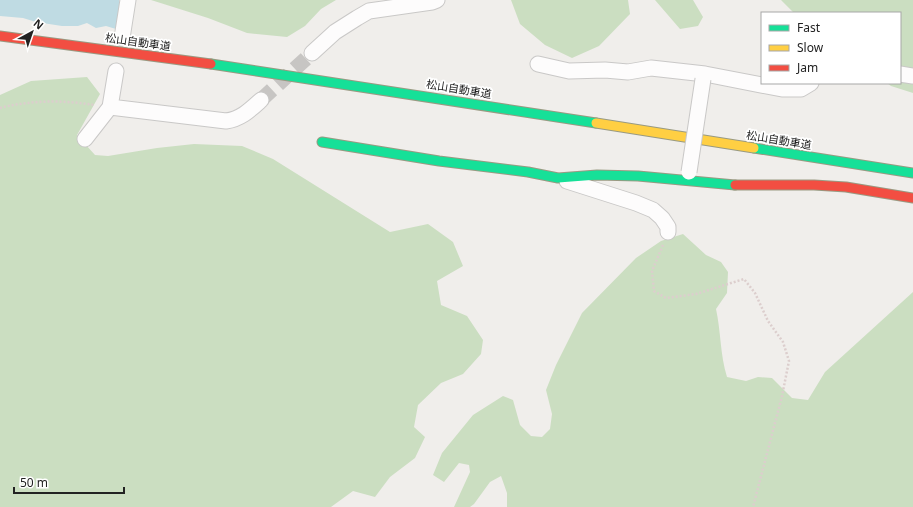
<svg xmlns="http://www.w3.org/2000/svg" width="913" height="507" font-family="'Noto Sans','Noto Sans JP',sans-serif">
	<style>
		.forest { fill: #cbdec1 }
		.water { fill: #bfdbe3 }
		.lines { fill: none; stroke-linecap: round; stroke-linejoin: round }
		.street-tunnel { stroke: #c7c5c3; stroke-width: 15; stroke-dasharray: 15 8; stroke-linecap: butt }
		.street-casing { stroke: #c9c8c7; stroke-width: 17 }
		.fast-casing { stroke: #999a82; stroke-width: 11 }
		.slow-casing { stroke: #999a82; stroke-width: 11 }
		.jam-casing { stroke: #999a82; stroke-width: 11 }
		.path { stroke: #dccecd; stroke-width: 2.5; stroke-dasharray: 2 2; stroke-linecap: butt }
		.street { stroke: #fdfcfc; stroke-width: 15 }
		.fast { stroke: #16e098; stroke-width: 9 }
		.slow { stroke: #ffcf43; stroke-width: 9 }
		.jam { stroke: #f24e42; stroke-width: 9 }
		.street-bridge-casing { stroke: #c9c8c7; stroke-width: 17; stroke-linecap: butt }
		.street-bridge { stroke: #fdfcfc; stroke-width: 15 }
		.labels { text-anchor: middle; stroke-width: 3.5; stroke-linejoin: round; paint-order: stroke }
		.street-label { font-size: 11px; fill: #222; stroke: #fff }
	</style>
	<rect width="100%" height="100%" fill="#f0eeeb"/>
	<path class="forest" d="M151,0H336L321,9L305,26L287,37L247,33L208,18Z
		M511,0H628L630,14L599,46L572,58L545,45L520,24Z
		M655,0H693L703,17L698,26L680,29Z
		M781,0H913V93L891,86L887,83H900V13H794Z
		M87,77L100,94L77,135L95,155L108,156L157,148L194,144L242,146L273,159L390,232L428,224L453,242L463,266L437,281L441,305L467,316L483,340L481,354L463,374L441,383L418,405L414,427L425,437L415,458L390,477L375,497L353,491L331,507H0V95L31,81Z
		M683,234L706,255L721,262L728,272L727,293L716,309C721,332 720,354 727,377L746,381L758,377L772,378L792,398L808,400L825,372L913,292V507H507V493L501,476L490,482L474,504L470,507H454L470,472L469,465L459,463L444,482L433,475L442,453L473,415L503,396L513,400L520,425L531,436L542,437L550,429L552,414L546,390L556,365L582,313L636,258L661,241Z"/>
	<path class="water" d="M0,0H119L120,7L116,29L106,26L96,28L87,23L78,26H62L36,22L23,18L0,16Z"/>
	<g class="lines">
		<path class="street-tunnel" d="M261,100L312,53"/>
		<g class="street-casing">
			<path id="street" d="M122,38L128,0
				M312,53L335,32L357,18L369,11L432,2L437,0
				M538,64L569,71L605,70L628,72L651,68L705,74
				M900,74L913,76
				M703,79L705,74L782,89H801L811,83
				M110,107L226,121C241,119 250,110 261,100
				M85,139L110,107L116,71
				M567,181L636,203L653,210L662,218L668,227V232"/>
		</g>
		<g class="fast-casing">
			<path id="fast" d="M211,64L596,123
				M322,142L439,161L528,172L558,178L597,175L638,176L735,185
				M754,148L913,173"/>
		</g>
		<g class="slow-casing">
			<path id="slow" d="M596,123L754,148"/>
		</g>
		<g class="jam-casing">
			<path id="jam" d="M0,36L211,64
				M735,185H814L846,187L913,198"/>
		</g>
		<path class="path" d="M0,108C30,100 64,100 94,105
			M663,245L652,271L654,291L666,298L696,294L744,279L755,293L768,321L783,342L789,361L782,396L753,507"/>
		<use href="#street" class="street"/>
		<use href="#fast" class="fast"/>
		<use href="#slow" class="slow"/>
		<use href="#jam" class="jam"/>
		<g class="street-bridge-casing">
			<path id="street-bridge" d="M689,172L703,79"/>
		</g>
		<use href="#street-bridge" class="street-bridge"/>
	</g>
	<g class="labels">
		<g class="street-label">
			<text transform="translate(138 42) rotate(8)" y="4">松山自動車道</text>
			<text transform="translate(459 89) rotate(9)" y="4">松山自動車道</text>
			<text transform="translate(779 140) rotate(9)" y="4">松山自動車道</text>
		</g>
	</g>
	<rect x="761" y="12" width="140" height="72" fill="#ffffff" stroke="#a7a7a7"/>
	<rect x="769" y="25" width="20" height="6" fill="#16e098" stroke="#a7a7a7"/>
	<text x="797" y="32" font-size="12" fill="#222222">Fast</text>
	<rect x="769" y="45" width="20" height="6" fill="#ffcf43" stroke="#a7a7a7"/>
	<text x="797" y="52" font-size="12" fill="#222222">Slow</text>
	<rect x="769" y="65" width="20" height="6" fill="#f24e42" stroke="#a7a7a7"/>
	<text x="797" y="72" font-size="12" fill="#222222">Jam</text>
	<g transform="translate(32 32) rotate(40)" stroke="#ffffff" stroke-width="3" paint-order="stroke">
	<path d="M0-3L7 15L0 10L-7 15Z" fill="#222222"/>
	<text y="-6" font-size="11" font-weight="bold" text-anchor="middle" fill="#222222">N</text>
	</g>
	<path d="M14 487v6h110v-6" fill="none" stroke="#222222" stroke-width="2"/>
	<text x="20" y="487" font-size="12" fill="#222222" stroke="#ffffff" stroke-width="3" paint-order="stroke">50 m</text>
</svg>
